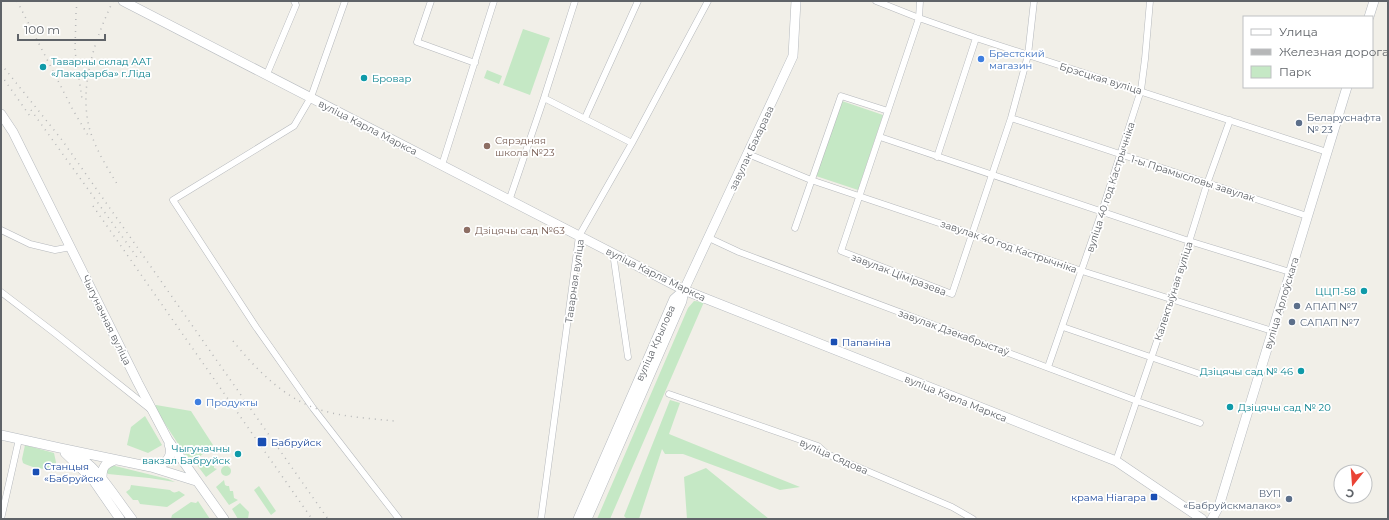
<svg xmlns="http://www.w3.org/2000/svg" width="1389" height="520" font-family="Montserrat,sans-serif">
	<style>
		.green { fill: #c5e8c5 }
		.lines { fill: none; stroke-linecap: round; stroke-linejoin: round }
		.street-casing { stroke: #b5b8bc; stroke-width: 7 }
		.secondary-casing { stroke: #b6babf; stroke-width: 10 }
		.street { stroke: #fff; stroke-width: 6 }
		.secondary { stroke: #fff; stroke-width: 9 }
		.rail { stroke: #b6b7b8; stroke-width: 1.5; stroke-dasharray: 1 5; stroke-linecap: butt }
		.shop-dot { fill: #3f7fe0; stroke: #fff; stroke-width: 1.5 }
		.culture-dot { fill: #0f9aa8; stroke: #fff; stroke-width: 1.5 }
		.service-dot { fill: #5c6f8a; stroke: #fff; stroke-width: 1.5 }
		.education-dot { fill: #8d6e63; stroke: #fff; stroke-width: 1.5 }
		.transit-dot { fill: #1a4fb4; stroke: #fff; stroke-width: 1.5 }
		.labels { text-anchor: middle; stroke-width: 3.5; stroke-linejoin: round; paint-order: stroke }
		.shop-label { font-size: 10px; fill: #366cbe; stroke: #fff; text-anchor: start }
		.culture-label { font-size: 10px; fill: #0d838f; stroke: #fff; text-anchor: start }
		.street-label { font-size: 10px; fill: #5f6368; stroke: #fff }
		.service-label { font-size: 10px; fill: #4e5e75; stroke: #fff; text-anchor: start }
		.education-label { font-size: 10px; fill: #785e54; stroke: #fff; text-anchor: start }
		.transit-label { font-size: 10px; fill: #164399; stroke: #fff; text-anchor: start }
	</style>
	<rect width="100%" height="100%" fill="#f1efe8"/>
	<path class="green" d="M523,29L550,38L530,95L503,85Z
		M487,70L502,76L499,84L484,78Z
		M842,101L883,115L858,190L816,176Z
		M694,301L704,302L610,519H597L688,308Z
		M670,400L680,403L669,434L800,487L780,490L683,454H665L662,449L639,519H627L624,516Z
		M156,405L191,411L213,445L203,454L196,459L194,456L188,459L154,407Z
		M145,416L162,445L148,453L127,445L131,427Z
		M25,445L54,453L57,467C47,471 32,468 23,463L22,459Z
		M206,458L211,463V465L214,466V468L217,469L206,477L197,465Z
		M111,465L168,479L175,482L149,478L108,474L106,471Z
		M221 471a5 5 0 1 1 10 0a5 5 0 1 1-10 0Z
		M706,468L769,519H687L684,477Z
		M224,480L225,485L227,486H229L230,491H233L234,498L238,500L229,505L216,487Z
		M131,485L170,490C173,493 175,493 179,491L185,495L167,507L140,504L138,500H133L126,492L130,489Z
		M259,486L276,511L271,515L254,490Z
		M198,501L210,519H171L172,515L191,502L196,503Z
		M240,503L249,512L248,519H238L232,509Z"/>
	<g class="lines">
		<g class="street-casing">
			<path id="street" d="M345,1L311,97L294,126L173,200L256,327L313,408L399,519
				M431,1L417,42L475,63
				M876,1L919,18L976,38L1327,152
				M920,1L919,18L841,251L952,294L1011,118L1028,55L1034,1
				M267,74L296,5L294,1
				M544,98L632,143
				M585,118L638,1
				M1011,118L1307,216
				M880,137L1189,241L1290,272
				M748,154L811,180L1082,271L1272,331
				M937,157L976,38
				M442,165L494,1
				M509,201L544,98L575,1
				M795,228L841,96L888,111
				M1,230L30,244L55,250L71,247
				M709,238L739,252L1137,401L1200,423
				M613,253L628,357
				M1,292L56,334L150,409
				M1063,327L1200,374
				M1048,367L1102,211L1141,90L1145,59L1150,1
				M669,394L818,446L827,454L952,507L973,519
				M1116,461L1171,300L1207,184L1230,120
				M1,519L19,439
				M541,519L579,236L632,143L708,1"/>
		</g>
		<g class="secondary-casing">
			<path id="secondary" d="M123,1L684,290L1116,461L1202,519
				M1369,17L1374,1
				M1,114L13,132L138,383L168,440L224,519
				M1,435L60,448L151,467L196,481
				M65,453L93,480L120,519
				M74,454C97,465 116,499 132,519
				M152,467C165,465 174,458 169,444
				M102,479C102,467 104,464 115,460
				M578,519L674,299L684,290
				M587,519L682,301L684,290L793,56L796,1
				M1212,519L1219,506L1347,87"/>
		</g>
		<use href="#street" class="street"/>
		<use href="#secondary" class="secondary"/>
		<path class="rail" d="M17,1L73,110L89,137
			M77,1L76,13L75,51L82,99
			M113,1C95,39 79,85 89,127C95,149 108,169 119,187
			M1,64L62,140L328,519
			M1,75L32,119
			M31,110L139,260
			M93,206L312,519
			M233,341C255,368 280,394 312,407C338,417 367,418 394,421"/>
	</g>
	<g class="shop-dot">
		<circle cx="981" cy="59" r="4"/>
		<circle cx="198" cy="402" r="4"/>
	</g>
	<g class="culture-dot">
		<circle cx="43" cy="67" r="4"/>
		<circle cx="364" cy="78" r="4"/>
		<circle cx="1364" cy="291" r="4"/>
		<circle cx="1301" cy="371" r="4"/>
		<circle cx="1230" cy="407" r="4"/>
		<circle cx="238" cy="454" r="4"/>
	</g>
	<g class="service-dot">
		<circle cx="1299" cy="123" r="4"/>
		<circle cx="1297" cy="306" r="4"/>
		<circle cx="1292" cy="322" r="4"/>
		<circle cx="1289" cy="499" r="4"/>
	</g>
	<g class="education-dot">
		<circle cx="487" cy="146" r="4"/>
		<circle cx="467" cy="230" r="4"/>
	</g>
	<g class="transit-dot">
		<rect x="830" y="338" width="8" height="8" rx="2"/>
		<rect x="257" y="437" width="10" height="10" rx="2"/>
		<rect x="32" y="468" width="8" height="8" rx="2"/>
		<rect x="1150" y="493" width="8" height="8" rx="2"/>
	</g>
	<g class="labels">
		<g class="shop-label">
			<text x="989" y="57">Брестский<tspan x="989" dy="12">магазин</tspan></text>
			<text x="206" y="406">Продукты</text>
		</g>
		<g class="culture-label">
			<text x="51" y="65">Таварны склад ААТ<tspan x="51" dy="12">«Лакафарба» г.Ліда</tspan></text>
			<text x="372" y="82">Бровар</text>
			<text x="1356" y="295" text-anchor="end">ЦЦП-58</text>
			<text x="1293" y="375" text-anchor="end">Дзіцячы сад № 46</text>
			<text x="1238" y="411">Дзіцячы сад № 20</text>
			<text x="230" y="452" text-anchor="end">Чыгуначны<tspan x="230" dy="12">вакзал Бабруйск</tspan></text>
		</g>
		<g class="street-label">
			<text transform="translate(1101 78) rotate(17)" y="4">Брэсцкая вуліца</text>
			<text transform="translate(368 127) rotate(27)" y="4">вуліца Карла Маркса</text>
			<text transform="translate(751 148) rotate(-65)" y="4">завулак Бахарава</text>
			<text transform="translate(1193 178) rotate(18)" y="4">1-ы Прамысловы завулак</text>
			<text transform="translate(1110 187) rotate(-72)" y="4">вуліца 40 год Кастрычніка</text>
			<text transform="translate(1009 246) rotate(19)" y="4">завулак 40 год Кастрычніка</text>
			<text transform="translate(656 274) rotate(26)" y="4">вуліца Карла Маркса</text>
			<text transform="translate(899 274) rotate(21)" y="4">завулак Ціміразева</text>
			<text transform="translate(574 281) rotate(-82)" y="4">Таварная вуліца</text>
			<text transform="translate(1173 291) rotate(-72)" y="4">Калектыўная вуліца</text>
			<text transform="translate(1281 303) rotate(-73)" y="4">вуліца Арлоўскага</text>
			<text transform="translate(107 320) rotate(64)" y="4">Чыгуначная вуліца</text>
			<text transform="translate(954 332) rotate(20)" y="4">завулак Дзекабрыстаў</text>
			<text transform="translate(655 343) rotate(-66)" y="4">вуліца Крылова</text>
			<text transform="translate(956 398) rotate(22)" y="4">вуліца Карла Маркса</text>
			<text transform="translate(834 456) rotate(24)" y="4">вуліца Сядова</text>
		</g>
		<g class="service-label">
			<text x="1307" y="121">Беларуснафта<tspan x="1307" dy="12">№ 23</tspan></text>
			<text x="1305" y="310">АПАП №7</text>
			<text x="1300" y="326">САПАП №7</text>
			<text x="1281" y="497" text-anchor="end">ВУП<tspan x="1281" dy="12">«Бабруйскмалако»</tspan></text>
		</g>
		<g class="education-label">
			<text x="495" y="144">Сярэдняя<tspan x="495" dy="12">школа №23</tspan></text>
			<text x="475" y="234">Дзіцячы сад №63</text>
		</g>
		<g class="transit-label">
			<text x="842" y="346">Папаніна</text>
			<text x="271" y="446">Бабруйск</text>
			<text x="44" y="470">Станцыя<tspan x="44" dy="12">«Бабруйск»</tspan></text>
			<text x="1146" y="501" text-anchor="end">крама Ніагара</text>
		</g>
	</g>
	<rect width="1389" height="520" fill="none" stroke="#5f6368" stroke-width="4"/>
	<rect x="1243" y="16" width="130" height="72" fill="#ffffff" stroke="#bfc1c3"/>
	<rect x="1251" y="29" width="20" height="6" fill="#ffffff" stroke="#bfc1c3"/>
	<text x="1279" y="36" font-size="12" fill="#5f6368">Улица</text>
	<rect x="1251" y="49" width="20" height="6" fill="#b6b7b8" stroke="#bfc1c3"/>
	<text x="1279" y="56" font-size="12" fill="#5f6368">Железная дорога</text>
	<rect x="1251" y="66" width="20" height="12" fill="#c5e8c5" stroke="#bfc1c3"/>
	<text x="1279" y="76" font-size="12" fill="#5f6368">Парк</text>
	<g transform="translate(1353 484) rotate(197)"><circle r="19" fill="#ffffff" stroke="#bfc1c3"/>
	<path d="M0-3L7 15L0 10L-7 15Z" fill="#ea4335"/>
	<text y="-6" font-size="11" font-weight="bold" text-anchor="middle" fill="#5f6368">С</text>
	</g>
	<path d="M18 34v6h87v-6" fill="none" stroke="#5f6368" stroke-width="2"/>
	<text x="24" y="34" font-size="12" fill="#5f6368" stroke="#ffffff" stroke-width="3" paint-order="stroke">100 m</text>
</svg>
